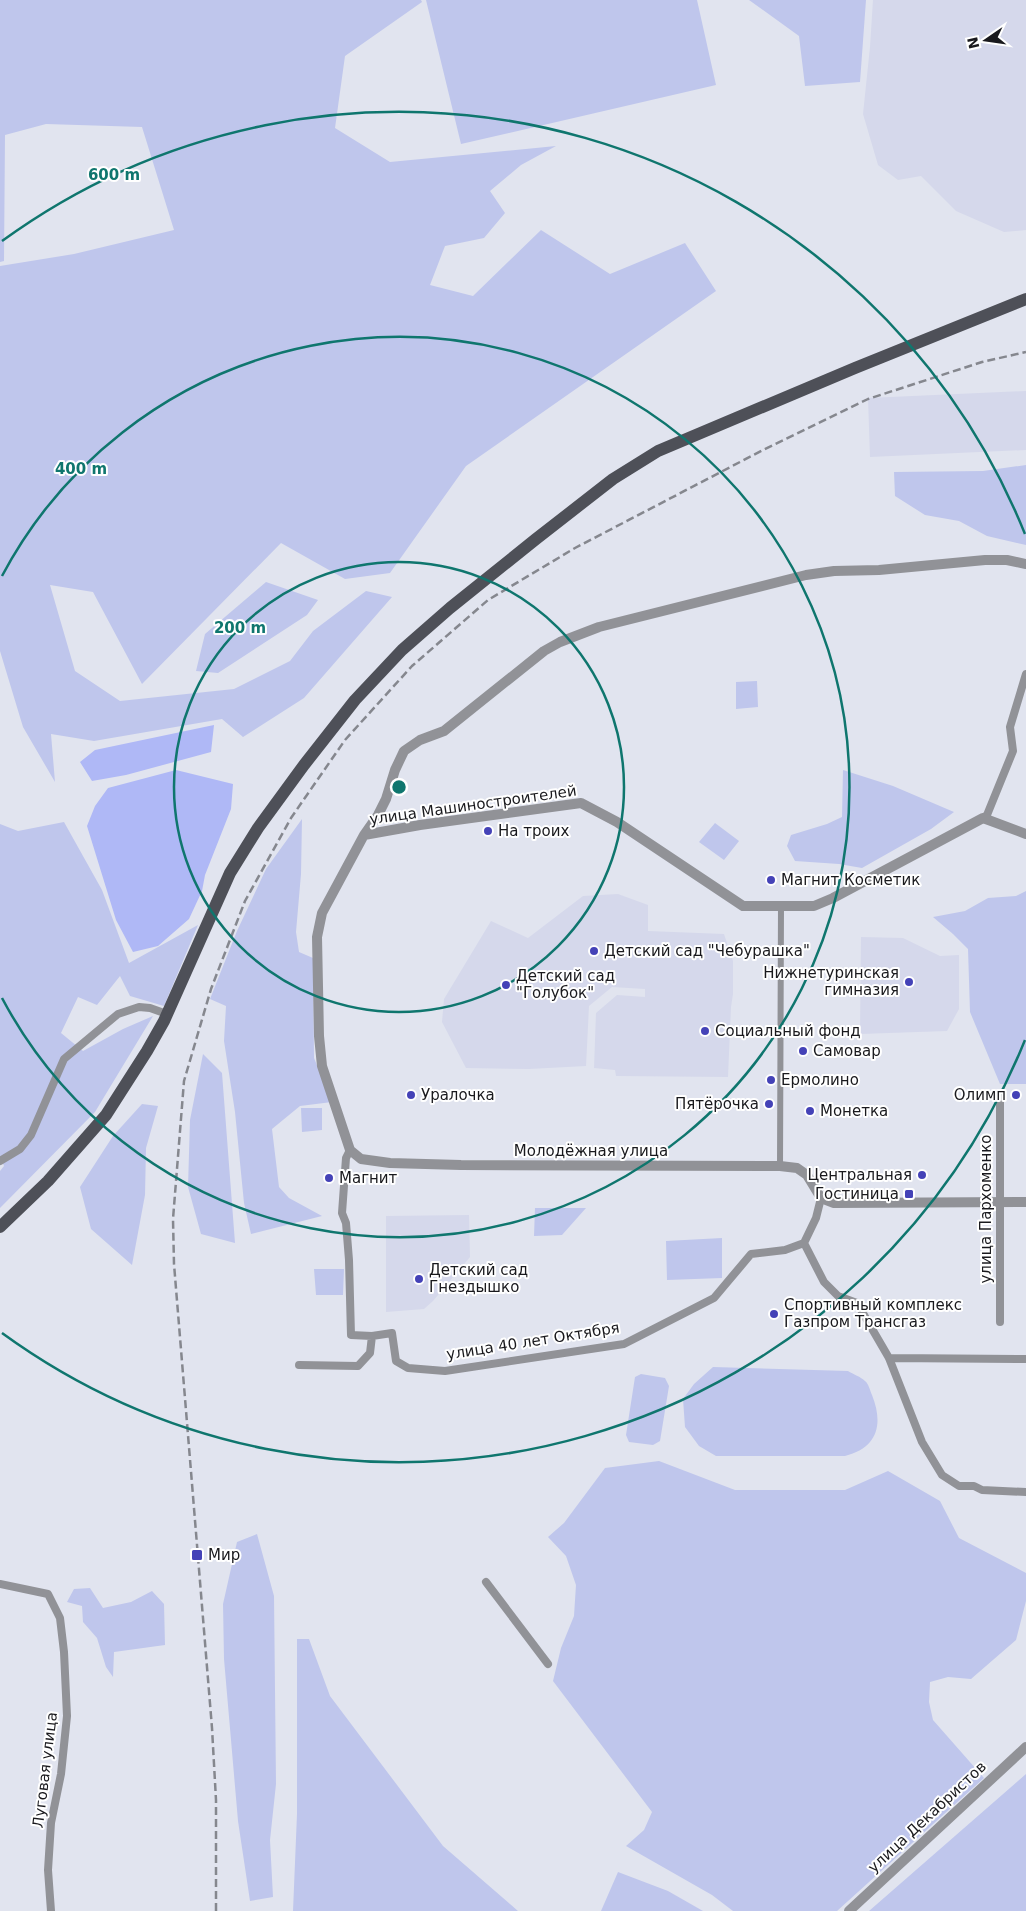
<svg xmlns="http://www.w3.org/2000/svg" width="1026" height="1911" font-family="'DejaVu Sans',sans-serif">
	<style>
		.built { fill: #d5d8eb }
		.green { fill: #bfc6ec }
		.water { fill: #afb8f6 }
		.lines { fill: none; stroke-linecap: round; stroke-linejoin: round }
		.pedestrian { stroke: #919297; stroke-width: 6 }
		.minor { stroke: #919297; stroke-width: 8 }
		.tertiary { stroke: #919297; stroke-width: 10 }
		.primary { stroke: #4e5058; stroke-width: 12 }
		.rail { stroke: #85878e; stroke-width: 2.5; stroke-dasharray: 8 4; stroke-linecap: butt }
		.ring { fill: none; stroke: #0f766e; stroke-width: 2.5 }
		.poi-dot { fill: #4442b7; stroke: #fff; stroke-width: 2 }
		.labels { text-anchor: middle; stroke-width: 4; stroke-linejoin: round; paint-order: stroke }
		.street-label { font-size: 15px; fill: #19191d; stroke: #fff }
		.poi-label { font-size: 15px; fill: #19191d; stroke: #fff; text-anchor: start }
		.centre { fill: #0f766e; stroke: #fff; stroke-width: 2.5 }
		.ring-label { font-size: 15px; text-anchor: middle; font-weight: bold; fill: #0f766e; stroke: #fff; stroke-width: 4; stroke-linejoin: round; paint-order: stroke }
	</style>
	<rect width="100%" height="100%" fill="#e1e4ef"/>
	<path class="built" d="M873,0H1026V230L1004,232L956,211L921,176L898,180L878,165L863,114L870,47Z
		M1026,391V450L870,457L868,398Z
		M618,894L648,905V931L724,934L733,961V994L731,1007L728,1077L616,1076L615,1070L594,1068L596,1013L617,995L645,997V989L612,987L589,1006L586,1066L529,1069L466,1068L442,1022L444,999L491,921L528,938L583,896Z
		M861,937L903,938L940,956L959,955V1009L947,1031L860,1034Z
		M469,1215L470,1257L433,1301L424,1309L386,1312V1216Z"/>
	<path class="green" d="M0,0H421L422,2L345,56L335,128L390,162L556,146L521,165L490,191L505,213L484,238L445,246L430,285L473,296L541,230L610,274L685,243L716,291L466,466L390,573L345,579L281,543L142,684L93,592L50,585L75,671L120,701L234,689L290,661L313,631L366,591L392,597L304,698L243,737L222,719L94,741L51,734L55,782L23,727L0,651V266L74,254L174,230L142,127L46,124L5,135L4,261L0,262Z
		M426,0H697L716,85L461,144Z
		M749,0H866L860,82L805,86L799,36Z
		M1026,465V545L987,536L959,521L925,515L895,496L894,472L983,471Z
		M266,582L318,600L307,615L218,673L196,671L205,634Z
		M757,681L758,707L736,709V682Z
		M843,770L893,786L954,812L931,829L862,868L839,864L795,861L787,846L791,835L827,824L842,817Z
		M302,819L301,874L296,932L299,952L313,958L314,1058L332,1102L300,1106L272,1129L279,1187L289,1198L322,1216L251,1234L244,1203L235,1112L224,1041L226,1006L210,999L237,931L266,869Z
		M64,822L102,890L129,963L198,925L164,1006L130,996L120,976L97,1005L78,997L61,1033L83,1051L123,1029L153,1016L95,1112L0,1208V1171L4,1166L0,1156V824L18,831Z
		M715,823L739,841L724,860L699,842Z
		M1026,891V1084H1000L970,1012L968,949L953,934L933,917L965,911L988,898L1016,896Z
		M203,1054L222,1073L235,1243L201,1234L188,1187L190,1120Z
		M142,1104L158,1106L146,1148L145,1195L132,1265L91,1229L80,1187L113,1136Z
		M301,1108H322V1130L302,1132Z
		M535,1208H586L562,1235L534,1236Z
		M722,1238V1278L667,1280L666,1241Z
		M314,1269H344L343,1295H316Z
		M713,1367L848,1371C853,1374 861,1377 865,1381C869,1384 870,1391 872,1395C884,1425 877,1448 845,1456H716L699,1446L685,1427L683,1399L694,1384Z
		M641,1374L665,1378L669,1386L660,1441L653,1445L629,1442L626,1435L635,1377Z
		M659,1461L735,1490H845L888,1471L940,1501L959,1538L1026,1573V1601L1016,1640L971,1679L948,1677L930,1682L929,1702L933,1720L984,1778L837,1911H733L712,1895L626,1846L644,1830L652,1812L553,1681L561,1648L574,1616L576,1585L566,1556L548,1537L564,1523L605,1468Z
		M257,1534L274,1596L276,1784L270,1840L273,1897L250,1901L238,1821L224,1659L223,1604L237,1542Z
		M90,1588L103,1608L131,1602L152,1591L164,1604L165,1645L114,1652L113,1677L106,1667L97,1638L83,1622L82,1606L67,1602L74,1589Z
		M297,1639H309L330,1696L443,1846L518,1911H293L297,1814Z
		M1026,1774V1911H869Z
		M618,1872L668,1891L703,1911H601Z"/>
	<path class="water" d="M214,725L211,752L126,775L92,781L80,762L95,750Z
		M176,770L233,784L231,809L205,875L202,891L189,919L158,946L133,952L116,920L87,826L95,806L108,788Z"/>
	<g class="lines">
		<path class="pedestrian" d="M780,1166L781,905"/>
		<path class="minor" d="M983,818L987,815L1013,751L1010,727L1026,674
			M1000,1095V1322
			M350,1150L346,1158L342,1213L346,1223L349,1260L351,1335L372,1336L392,1333L396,1361L408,1368L445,1371L624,1344L714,1298L751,1254L785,1250L804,1243
			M0,1161L20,1149L31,1135L64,1059L118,1014L139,1007L150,1008L167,1014
			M804,1243L824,1282L838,1296L857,1303L889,1358L922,1442L942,1475L959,1486H974L982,1490L1026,1492
			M804,1243L816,1218L821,1198
			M889,1358L1026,1359
			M299,1365L358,1366L370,1353L372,1336
			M486,1582L548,1664
			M0,1584L48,1594L60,1618L64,1652L67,1716L61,1774L51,1823L48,1870L51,1911"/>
		<path class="tertiary" d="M1026,834L983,818L833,898L814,906H743L617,822L581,803L420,825L364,835L322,913L317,937L319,1036L322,1066L350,1150L361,1159L390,1163L461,1165L780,1166L797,1168L807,1175L821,1198L834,1203L1026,1202
			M364,835L378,815L386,799L395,770L404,751L420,740L444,731L544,651L560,642L599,627L806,575L834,571L879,570L985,560H1007L1026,564
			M849,1911L1026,1747"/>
		<path class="primary" d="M0,1227L48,1181L106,1115L147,1051L164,1021L230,873L258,828L304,765L355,700L402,650L450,608L536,539L613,479L658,451L855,368L1026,299"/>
		<path class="rail" d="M216,1911V1800L212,1728L174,1264L173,1219L184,1081L211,989L245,901L291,818L345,740L412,666L488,600L575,548L763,450L868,399L982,362L1026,352"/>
	</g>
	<g class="ring">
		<circle cx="399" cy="787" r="225"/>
		<path d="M2 576A450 450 0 1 1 2 998"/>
		<path d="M1025 1040A675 675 0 0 1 2 1333M2 241A675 675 0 0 1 1025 534"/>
	</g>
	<g class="poi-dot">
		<circle cx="488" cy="831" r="5"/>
		<circle cx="771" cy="880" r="5"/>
		<circle cx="594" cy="951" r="5"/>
		<circle cx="909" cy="982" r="5"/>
		<circle cx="506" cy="985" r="5"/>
		<circle cx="705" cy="1031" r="5"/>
		<circle cx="803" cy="1051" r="5"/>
		<circle cx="771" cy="1080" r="5"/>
		<circle cx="411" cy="1095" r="5"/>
		<circle cx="1016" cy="1095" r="5"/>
		<circle cx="769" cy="1104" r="5"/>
		<circle cx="810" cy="1111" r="5"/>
		<circle cx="922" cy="1175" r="5"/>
		<circle cx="329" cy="1178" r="5"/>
		<rect x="904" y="1189" width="10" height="10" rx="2.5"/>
		<circle cx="419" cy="1279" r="5"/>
		<circle cx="774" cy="1314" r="5"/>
		<rect x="191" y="1549" width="12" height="12" rx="2.5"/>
	</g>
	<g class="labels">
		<g class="street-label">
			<text transform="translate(473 805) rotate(-8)" y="5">улица Машиностроителей</text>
			<text x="591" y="1156">Молодёжная улица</text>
			<text transform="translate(986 1209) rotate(-90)" y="5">улица Пархоменко</text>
			<text transform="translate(533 1341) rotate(-9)" y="5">улица 40 лет Октября</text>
			<text transform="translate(45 1770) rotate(-83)" y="5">Луговая улица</text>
			<text transform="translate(927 1817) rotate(-43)" y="5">улица Декабристов</text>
		</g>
		<g class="poi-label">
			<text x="498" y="836">На троих</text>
			<text x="781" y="885">Магнит Косметик</text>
			<text x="604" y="956">Детский сад "Чебурашка"</text>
			<text x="899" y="978" text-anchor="end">Нижнетуринская<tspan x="899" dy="17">гимназия</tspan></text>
			<text x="516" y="981">Детский сад<tspan x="516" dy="17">"Голубок"</tspan></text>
			<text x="715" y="1036">Социальный фонд</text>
			<text x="813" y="1056">Самовар</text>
			<text x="781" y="1085">Ермолино</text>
			<text x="421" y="1100">Уралочка</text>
			<text x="1006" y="1100" text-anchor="end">Олимп</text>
			<text x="759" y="1109" text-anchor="end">Пятёрочка</text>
			<text x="820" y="1116">Монетка</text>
			<text x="912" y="1180" text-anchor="end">Центральная</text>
			<text x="339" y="1183">Магнит</text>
			<text x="899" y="1199" text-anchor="end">Гостиница</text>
			<text x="429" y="1275">Детский сад<tspan x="429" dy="17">Гнездышко</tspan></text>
			<text x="784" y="1310">Спортивный комплекс<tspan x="784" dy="17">Газпром Трансгаз</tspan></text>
			<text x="208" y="1560">Мир</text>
		</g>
	</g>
	<circle cx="399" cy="787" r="8" class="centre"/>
	<g class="ring-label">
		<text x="114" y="180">600 m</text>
		<text x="81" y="474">400 m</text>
		<text x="240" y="633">200 m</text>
	</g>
	<g transform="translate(986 40) rotate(257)" stroke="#ffffff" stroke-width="4" paint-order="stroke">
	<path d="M0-4L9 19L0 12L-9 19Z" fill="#19191d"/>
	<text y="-8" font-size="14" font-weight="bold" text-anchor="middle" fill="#19191d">N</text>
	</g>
</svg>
